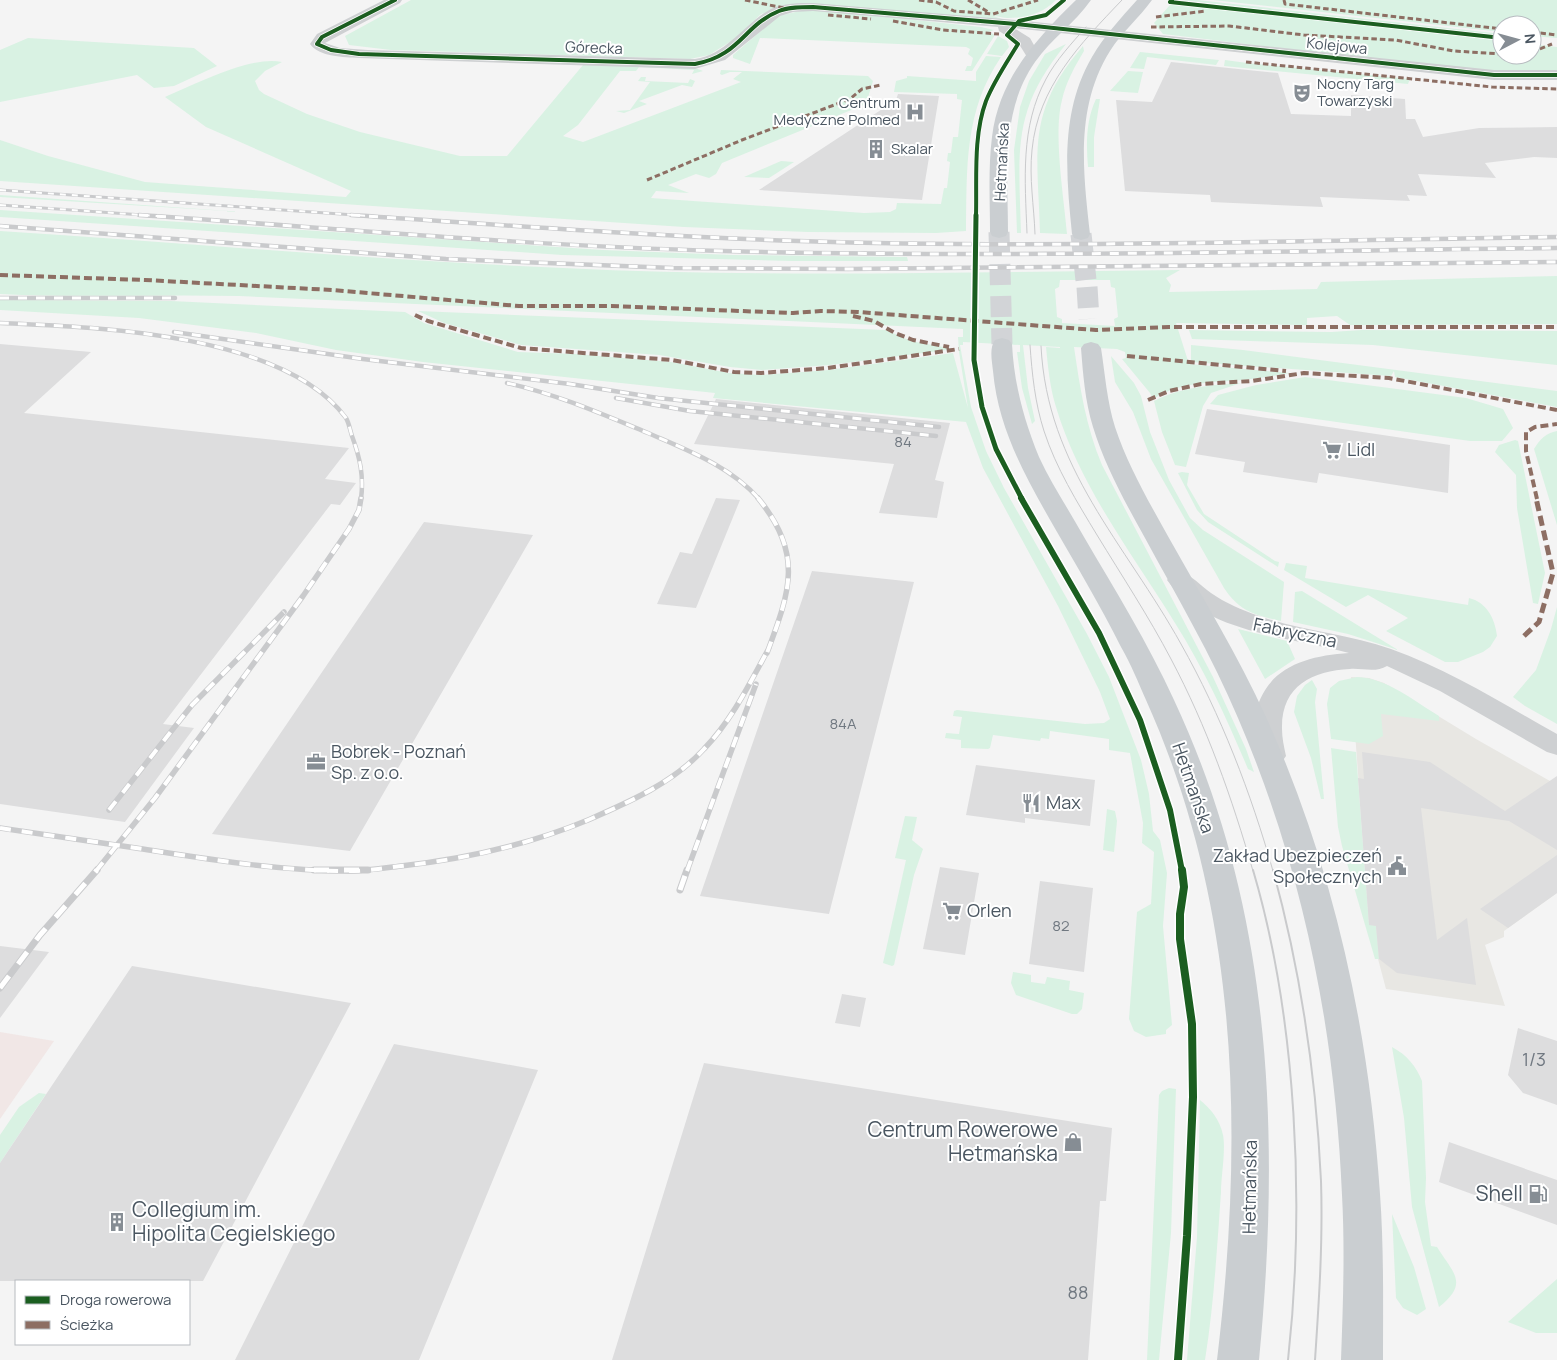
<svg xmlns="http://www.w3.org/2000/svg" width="1557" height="1360" font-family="Manrope,sans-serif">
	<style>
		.commercial { fill: #e8e7e3 }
		.medical { fill: #f1e7e6 }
		.green { fill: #d9f2e3; fill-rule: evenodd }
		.building { fill: #ddddde }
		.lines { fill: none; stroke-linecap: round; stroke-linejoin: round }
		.major-tunnel { stroke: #d2d4d7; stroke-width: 21; stroke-dasharray: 21 11; stroke-linecap: butt }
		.minor { fill: #ced0d2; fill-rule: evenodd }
		.major { fill: #caced1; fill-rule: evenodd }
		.tram-far1 { stroke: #c9cacc; stroke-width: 1 }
		.tram { stroke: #c9cacc; stroke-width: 2 }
		.rail-far3-casing { stroke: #c9cacc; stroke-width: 3 }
		.rail-far2-casing { stroke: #c9cacc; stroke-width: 4.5 }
		.rail-far1-casing { stroke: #c9cacc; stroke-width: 5.5 }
		.rail-casing { stroke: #c9cacc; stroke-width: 7 }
		.rail-far3 { stroke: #fff; stroke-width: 2; stroke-dasharray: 6; stroke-linecap: butt }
		.rail-far2 { stroke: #fff; stroke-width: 3; stroke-dasharray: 9; stroke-linecap: butt }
		.rail-far1 { stroke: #fff; stroke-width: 4; stroke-dasharray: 11; stroke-linecap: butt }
		.rail { stroke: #fff; stroke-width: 5; stroke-dasharray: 15; stroke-linecap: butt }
		.quiet-far2 { stroke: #8d6e63; stroke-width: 3; stroke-dasharray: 5.5 3; stroke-linecap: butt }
		.quiet-far1 { stroke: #8d6e63; stroke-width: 4; stroke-dasharray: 8 4; stroke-linecap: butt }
		.quiet { stroke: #8d6e63; stroke-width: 5; stroke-dasharray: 10 5; stroke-linecap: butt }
		.cycleway-far3-casing { stroke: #fff; stroke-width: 5.5 }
		.cycleway-far2-casing { stroke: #fff; stroke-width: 8 }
		.cycleway-far1-casing { stroke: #fff; stroke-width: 9 }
		.cycleway-casing { stroke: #fff; stroke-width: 11 }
		.cycleway-far3 { stroke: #1b5e20; stroke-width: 4 }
		.cycleway-far2 { stroke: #1b5e20; stroke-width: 5 }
		.cycleway-far1 { stroke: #1b5e20; stroke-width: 6 }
		.cycleway { stroke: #1b5e20; stroke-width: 8 }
		.labels { text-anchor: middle; stroke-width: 4; stroke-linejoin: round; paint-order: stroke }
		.far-street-label { font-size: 15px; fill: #4a5661; stroke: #fff }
		.far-poi-label { font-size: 15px; fill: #4a5661; stroke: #fff; text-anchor: start }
		.number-label { font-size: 15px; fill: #707881 }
		.poi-label { font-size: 18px; fill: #4a5661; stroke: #fff; text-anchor: start }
		.street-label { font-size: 18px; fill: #4a5661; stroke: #fff }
		.near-number-label { font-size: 18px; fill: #707881 }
		.near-poi-label { font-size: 21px; fill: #4a5661; stroke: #fff; text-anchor: end }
	</style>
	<rect width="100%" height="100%" fill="#f4f4f4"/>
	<path class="commercial" d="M1351,677L1369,678L1384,683L1476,739L1557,785V893L1504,931V937L1485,945L1505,1006L1386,989L1369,925Z"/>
	<path class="medical" d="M0,1032L54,1041L0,1119Z"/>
	<path class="green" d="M411,0H1056C1043,13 1028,18 1008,18C1003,18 998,16 993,16L1005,20L793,4L761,14L733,40L709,55L690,59L391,50L349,45L345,36Z
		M1182,0H1197L1502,34V36Z
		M1213,0H1557V38L1532,36V25H1502V32Z
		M1178,4L1502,41V55H1532V44L1557,47V72L1524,74L1407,63L1163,34L1154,23L1170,5Z
		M800,11H830L981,27L994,30L989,32L995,35L972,71H965L967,66H971L973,58L968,54L970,49L966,47L760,38L750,64L733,58V55L778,16Z
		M998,36L1007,41L1009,47L1002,56L987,54Z
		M28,38L194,48L217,66L174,86L154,88L137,75L0,102V50Z
		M1066,44C1011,111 1019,151 1021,233H1017L1014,150L1020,107L1029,81L1045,54Z
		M1083,46L1084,51C1075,66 1066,82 1062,100C1053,134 1064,198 1067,234L1040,233C1038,153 1025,113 1083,46Z
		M1140,52L1219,60L1216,65L1147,57L1144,69L1130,68Z
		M986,56L1001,57C964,111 967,168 966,231L936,233L808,232L684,227L0,181V140L48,156L145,182L346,197L351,191L206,127L165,97C194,85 251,55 282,62L265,71L255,81L259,90L264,94L307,114L360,132L460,156H507L583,65L695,68L703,71L692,74L694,70L639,67L636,71H620L578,125L563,136L583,142L741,82L733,79L742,72H730L722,75L720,74L721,70L868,76L873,81L866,104L722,163L716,174L709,178L696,174L668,185L689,193L656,191L651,198L864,213L890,212L896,209L897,203L941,204L944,188H947L950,162L947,161L948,153H951L953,137H958L962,100L957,99V94L894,92L896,81L907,78V76L976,81V72Z
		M1225,60L1247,63L1410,79L1408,84L1224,66Z
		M1128,71L1143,72L1138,93L1110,91Z
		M641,77H646L645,81L688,83L690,79L695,81L692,87L682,85L639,101L647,104L624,113L616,111L630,110L650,82L638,81Z
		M1096,99H1100L1094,137V167H1088C1086,144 1086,120 1096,99Z
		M781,161L794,162L769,178L744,177Z
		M0,195L243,212L0,197Z
		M0,210L603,250L733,255L907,257L908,261H792L562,255L0,217Z
		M0,231C188,243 375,260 563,268C768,278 974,272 1180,270L1166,278L1171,285L1169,292L1317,289L1321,282L1557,276V324L1350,325L1337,316L1307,318V325L1176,323L1189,364L1290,373C1277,375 1264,378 1251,379C1217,383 1183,380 1153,399L1150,393L1122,359L1126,358L1125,352L1117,349L1074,347C1080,388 1086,427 1102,465L1213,677L1246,749L1254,772L1248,769C1227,719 1204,669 1175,623C1132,553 1080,487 1056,407C1050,388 1048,367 1046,347L1060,348V347L1023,345L1028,388L1035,421L1032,424L1022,388L1017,352H1020V345L963,342V345H960L971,407L986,451L1004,488L1087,634L1109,677L1141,760L1149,794L1153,831L1160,840L1167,873L1163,926L1172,1025L1166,1030V1034L1146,1037L1134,1031L1129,1019L1137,912L1151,904L1154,852L1142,843L1143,823L1130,753L1109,750V739L1050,731L1049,739L1041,738L1040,741L993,735L990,748L988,749L961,748V740L945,738L946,733L959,734L962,717L953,716L954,711L957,710L1085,724L1104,723L1110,719L1100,692L1058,606L983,468L966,422L713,398L715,393L423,362L336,350L256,333L139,318L0,310V300L171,301L405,312L424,323L518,352L576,354L671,362L729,373L761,375L829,370L953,353L968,408L959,352L958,337H963V329L239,296C159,294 79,298 0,294ZM1060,280H1110L1111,287L1115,288L1118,317L1114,319L1115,326L1062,323V319L1057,317L1055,289L1059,287Z
		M418,311L886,330L911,341L954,349L830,365L762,370L730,367L659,355L521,345L444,323Z
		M1189,330L1331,332L1362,330L1557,331V365L1373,345L1192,339Z
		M1191,345L1243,350L1557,391V407L1395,377L1394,371L1391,376L1191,362Z
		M1111,356L1134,383L1141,396L1150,432L1169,480L1190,518L1203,530L1284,582L1281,621C1255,615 1240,612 1224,588L1151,459L1133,412L1115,382Z
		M1305,377L1466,398L1503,409L1513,428L1502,441H1470L1210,404L1218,395L1256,385Z
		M1241,383L1211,393L1203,406L1186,467L1175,465L1162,432L1154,401C1182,387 1210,385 1241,383Z
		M1557,431V525L1534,449C1540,439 1546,433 1557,431Z
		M1515,440L1518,441L1545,573L1538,604L1533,603L1517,508L1516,475L1495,452L1499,445Z
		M1182,472L1189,473L1187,485L1204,514L1275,561L1279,562L1278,567L1208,522L1197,510L1178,473Z
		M1286,563L1307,566L1305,578L1468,605L1469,598C1486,602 1495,618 1497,636L1490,647L1483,652L1458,662H1445L1386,631L1408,618L1368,595L1346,607L1284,570Z
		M1302,591L1398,650L1348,634L1293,622L1295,592Z
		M1557,607V724L1525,706L1513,697L1536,670L1551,629Z
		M1238,629L1287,641L1295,659L1265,679Z
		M1357,677C1387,678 1414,701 1439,716V721L1381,714L1383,736L1369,744L1331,739L1327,704L1330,688L1339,681Z
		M1312,680L1317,689L1315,702L1324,799H1321L1311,758L1294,712L1297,696L1305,685Z
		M1331,748L1356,752L1369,924L1376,926L1379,959H1375L1342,846L1338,827Z
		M1107,809L1115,811L1117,821L1114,852L1103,850Z
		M905,816L917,817L912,840L923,849L914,875L894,965L892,966L883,963L906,860L895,858Z
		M1013,972L1031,975V982L1045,984L1047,977L1070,981L1069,990L1084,993L1082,1009L1077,1014H1072L1016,995L1011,983Z
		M1392,1047C1407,1055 1416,1066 1422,1081L1426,1178L1425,1202L1431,1246L1437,1247C1454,1274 1469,1283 1439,1307L1412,1207L1404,1118Z
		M1169,1088L1176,1089L1171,1233L1159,1360H1147L1159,1095L1162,1091Z
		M39,1093L46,1094L0,1163V1135L19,1107Z
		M1200,1100C1211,1109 1220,1120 1223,1135C1226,1150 1221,1176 1221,1192C1217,1248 1214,1304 1205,1360H1187L1197,1237Z
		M1392,1214L1414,1267L1426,1309L1417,1315L1403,1308L1396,1298Z
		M1557,1279V1333H1536L1508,1322Z"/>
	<path class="building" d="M1171,62L1278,73L1291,114L1351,116V95L1405,99L1406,119H1415L1423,137L1479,128L1557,127V158L1534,157L1485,163L1496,178L1418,174L1427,196L1407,195L1410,201L1320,197L1323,207L1211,202L1210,195L1125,191L1116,100L1152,102Z
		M898,94L939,96L922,200L759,190L896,100Z
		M0,344L91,352L24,413L349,448L325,479L356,483L340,505L331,504L163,724L194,728L125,822L0,804Z
		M716,399L950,423L935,480L944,482L937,518L879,513L894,464L694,444Z
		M1207,409L1450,445L1448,493L1319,473L1317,483L1243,472L1245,462L1195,454Z
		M716,498L740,500L696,608L657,604L680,552L692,554Z
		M424,522L533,535L350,851L212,834Z
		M812,571L914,582L829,914L700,896Z
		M1362,752L1430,762L1505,811L1557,776V850L1509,821L1421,808L1437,940L1467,918L1476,985L1397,973L1379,959L1376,926L1369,925L1358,778L1364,779Z
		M976,765L1095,780L1090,826L1025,818V823L966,815Z
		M1557,855V893L1508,928L1480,909Z
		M940,867L979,873L965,955L923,949Z
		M1040,881L1093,888L1084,972L1029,964Z
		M0,946L49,952L0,1018Z
		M132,966L351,1003L203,1281H0V1163Z
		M842,994L866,998L860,1027L835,1023Z
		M1518,1028L1557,1041V1105L1523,1093L1508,1075Z
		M394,1044L538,1070L419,1360H235Z
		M704,1063L1112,1128L1106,1201H1100L1088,1360H612Z
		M1449,1142L1557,1180V1225L1439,1182Z"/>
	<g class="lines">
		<path class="major-tunnel" d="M999,232L1002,344
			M1081,234L1086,280
			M1087,287L1089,319"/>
		<path class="minor" d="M384,0H402L400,3L325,43L340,48L368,50L695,59C728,54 743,24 771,9C784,3 799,3 813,3L1016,20L1494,70H1557V80H1494L1014,28L1030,38L1039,54L1037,57H1027L1019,44L999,31L998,27L813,11L793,12L780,16L725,60L695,69L359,58C344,57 319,57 310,44L317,34Z
			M1180,572C1193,576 1200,585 1211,593C1225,603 1242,610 1259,616C1302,631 1348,634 1391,649C1450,670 1503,704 1557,734V755L1547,752L1440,691L1387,666C1376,673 1362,668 1350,669C1312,671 1281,686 1282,729C1282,738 1284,747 1286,756L1281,763L1271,765L1261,763C1253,751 1253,734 1254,721C1262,669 1303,656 1349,653C1292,637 1204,633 1167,580L1171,575Z"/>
		<path class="major" d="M1076,0H1091C1075,23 1051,39 1035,62C1000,112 1008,174 1008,232L1006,236L999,238L992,236L990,232C990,201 988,168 992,137C999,79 1036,39 1076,0Z
			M1137,0H1152C1139,18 1122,32 1110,51C1075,107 1083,172 1090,234L1088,238L1081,240L1074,238L1072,234C1066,174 1060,112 1092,57C1104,36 1121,18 1137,0Z
			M1002,338L1009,340L1012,344C1014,384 1024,420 1039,457C1052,485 1069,510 1084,537C1115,590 1148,643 1174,700C1272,909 1281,1134 1259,1360H1217C1244,1136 1240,909 1146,700C1138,682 1131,664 1121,647C1100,605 1076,565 1053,525C1025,476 998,428 993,371C992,361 989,348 995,340Z
			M1091,342L1098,344L1101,348C1105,374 1107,402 1115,427C1128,466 1149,502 1169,538C1202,597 1238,655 1266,717C1334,868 1369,1029 1380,1194C1384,1249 1383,1305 1383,1360H1341C1343,1305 1345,1250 1342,1195C1335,1030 1303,869 1238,718C1212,656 1177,597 1145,538C1125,502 1105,466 1093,427C1085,401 1083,374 1081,348L1084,344Z"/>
		<path class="tram-far1" d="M1027,233C1025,180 1020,127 1046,79C1056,60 1072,43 1086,27
			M1035,234C1034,206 1029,178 1032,150C1038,87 1080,44 1122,0
			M1030,345C1032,374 1035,403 1044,431C1056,468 1077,502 1097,535C1122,576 1149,617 1171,659C1207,727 1232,798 1253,871
			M1041,346C1047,468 1125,543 1181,644C1221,715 1251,793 1273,871"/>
		<path class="tram" d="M1253,870C1297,1019 1305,1206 1288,1360
			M1273,870C1301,972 1316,1076 1321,1181C1323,1241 1319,1301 1315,1360"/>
		<g class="rail-far3-casing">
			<path id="rail-far3" d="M0,190L369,216
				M0,205L157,216"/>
		</g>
		<g class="rail-far2-casing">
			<path id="rail-far2" d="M139,215C334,228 528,246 723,251C1001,258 1279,251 1557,248
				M351,215C501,225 650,236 799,241C1052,249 1305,240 1557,237
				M0,226L446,259L673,268L847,269L1557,262
				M0,298H175
				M0,323C97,327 283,333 346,418C349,423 350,430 352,436C360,458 364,476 361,499
				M174,332L363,359L570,384L658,398L939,427
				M507,383C556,394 602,414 648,433C687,450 730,466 759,499
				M616,398L690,411L936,436"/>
		</g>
		<g class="rail-far1-casing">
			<path id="rail-far1" d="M758,498C804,555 790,591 767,653
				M109,810L192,705L284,612
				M0,828C45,835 91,841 136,848C207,859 278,871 349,871C367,871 384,868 401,866C465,859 528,845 588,820C629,802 673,783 704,749C732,720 750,683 769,648
				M96,871L155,798L303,596L349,529L359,510L361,498
				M687,871L756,684"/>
		</g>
		<g class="rail-casing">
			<path id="rail" d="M314,870H368
				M680,890L687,870
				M0,988L40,935L97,870"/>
		</g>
		<use href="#rail-far3" class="rail-far3"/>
		<use href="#rail-far2" class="rail-far2"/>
		<use href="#rail-far1" class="rail-far1"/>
		<use href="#rail" class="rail"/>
		<path class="quiet-far2" d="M745,0L784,8
			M919,0L936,2L954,11L993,14L1038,0
			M968,0L990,13
			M1284,0L1285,4L1502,29
			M828,15L871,19
			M1156,17L1206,11
			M893,21L943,30L999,34
			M1151,27L1229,26L1304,35L1395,40L1454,51L1502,54
			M1532,32L1557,35
			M1532,52L1552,44
			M1246,62L1492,87L1557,89
			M647,180L742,140L850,99L862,89L881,85"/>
		<path class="quiet-far1" d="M0,275L145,280L332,290L519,306H611L793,313L821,311L858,312L1096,330L1169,327H1557
			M415,315L428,321L521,348L672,360L734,372L761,373L828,368L959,349
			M853,316L874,321L895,333L913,340L949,347
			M1127,356L1286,371
			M1148,400L1169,391L1201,384L1252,381L1304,373L1389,378L1557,410
			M1537,499L1526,451V432L1535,427L1557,424"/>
		<path class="quiet" d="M1524,636L1539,622L1553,573L1536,498"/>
		<g class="cycleway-far3-casing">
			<path id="cycleway-far3" d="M395,0L322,37L317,44L331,50L359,54L695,64C740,56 744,25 779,11C789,7 801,7 813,7L1016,24L1494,75H1557
				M1172,0L1170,2L1502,38
				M976,216C977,179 973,136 986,101C994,81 1007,62 1018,44L1007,35L1019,21L1046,15L1064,0"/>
		</g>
		<g class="cycleway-far2-casing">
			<path id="cycleway-far2" d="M976,215L974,360L982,407L996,449L1022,499"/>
		</g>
		<g class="cycleway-far1-casing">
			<path id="cycleway-far1" d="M1021,498L1099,633L1140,720L1170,810L1182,871"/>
		</g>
		<g class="cycleway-casing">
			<path id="cycleway" d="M1178,1360L1187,1236L1193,1097L1192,1024L1180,939V914L1184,887L1182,870"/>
		</g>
		<use href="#cycleway-far3" class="cycleway-far3"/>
		<use href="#cycleway-far2" class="cycleway-far2"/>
		<use href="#cycleway-far1" class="cycleway-far1"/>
		<use href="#cycleway" class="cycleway"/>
	</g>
	<defs>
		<g id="theatre-bare" transform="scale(1.5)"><path d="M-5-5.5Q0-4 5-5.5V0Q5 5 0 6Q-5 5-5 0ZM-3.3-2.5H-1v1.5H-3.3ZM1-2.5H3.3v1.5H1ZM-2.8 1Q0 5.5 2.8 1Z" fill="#868d94" stroke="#fff" stroke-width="2.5" paint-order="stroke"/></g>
		<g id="hospital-bare" transform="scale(1.5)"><path d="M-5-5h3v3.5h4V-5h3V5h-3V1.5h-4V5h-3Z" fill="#868d94" stroke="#fff" stroke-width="2.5" paint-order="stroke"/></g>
		<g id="building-bare" transform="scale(1.5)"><path d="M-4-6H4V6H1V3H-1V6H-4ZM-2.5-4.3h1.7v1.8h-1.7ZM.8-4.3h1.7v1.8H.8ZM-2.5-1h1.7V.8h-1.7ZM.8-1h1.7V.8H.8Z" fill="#868d94" stroke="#fff" stroke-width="2.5" paint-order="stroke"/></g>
		<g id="supermarket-bare" transform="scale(1.5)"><path d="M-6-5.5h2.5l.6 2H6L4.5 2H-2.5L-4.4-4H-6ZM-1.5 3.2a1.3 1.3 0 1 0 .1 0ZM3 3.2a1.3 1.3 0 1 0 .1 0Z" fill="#868d94" stroke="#fff" stroke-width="2.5" paint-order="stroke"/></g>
		<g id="office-bare" transform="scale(1.5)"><path d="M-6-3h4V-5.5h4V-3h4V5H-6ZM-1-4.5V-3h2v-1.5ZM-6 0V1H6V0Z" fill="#868d94" stroke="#fff" stroke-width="2.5" paint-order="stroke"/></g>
		<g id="restaurant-bare" transform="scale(1.5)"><path d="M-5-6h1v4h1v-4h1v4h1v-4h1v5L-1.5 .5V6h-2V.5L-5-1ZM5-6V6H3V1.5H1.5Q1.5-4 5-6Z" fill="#868d94" stroke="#fff" stroke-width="2.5" paint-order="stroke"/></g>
		<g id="civic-bare" transform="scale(1.5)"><path d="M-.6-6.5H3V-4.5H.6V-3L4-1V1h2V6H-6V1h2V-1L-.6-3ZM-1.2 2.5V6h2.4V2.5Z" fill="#868d94" stroke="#fff" stroke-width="2.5" paint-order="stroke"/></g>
		<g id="shop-bare" transform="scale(1.5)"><path d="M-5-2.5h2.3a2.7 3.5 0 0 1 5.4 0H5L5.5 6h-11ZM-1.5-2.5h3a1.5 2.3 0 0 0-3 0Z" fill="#868d94" stroke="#fff" stroke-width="2.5" paint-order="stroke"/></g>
		<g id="fuel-bare" transform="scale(1.5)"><path d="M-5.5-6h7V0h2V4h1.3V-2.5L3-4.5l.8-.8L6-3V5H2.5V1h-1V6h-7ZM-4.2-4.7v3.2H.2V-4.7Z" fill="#868d94" stroke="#fff" stroke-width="2.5" paint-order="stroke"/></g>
	</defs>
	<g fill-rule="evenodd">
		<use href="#theatre-bare" x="1302" y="93"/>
		<use href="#hospital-bare" x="915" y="112"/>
		<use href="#building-bare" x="876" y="149"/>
		<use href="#supermarket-bare" x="1332" y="450"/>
		<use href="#office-bare" x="316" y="762"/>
		<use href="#restaurant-bare" x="1031" y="803"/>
		<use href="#civic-bare" x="1397" y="866"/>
		<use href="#supermarket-bare" x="952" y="911"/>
		<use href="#shop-bare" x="1073" y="1142"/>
		<use href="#fuel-bare" x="1538" y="1194"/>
		<use href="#building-bare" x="117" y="1222"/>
	</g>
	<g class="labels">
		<g class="far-street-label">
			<text transform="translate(1337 46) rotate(6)" y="5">Kolejowa</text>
			<text transform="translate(594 48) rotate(2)" y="5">Górecka</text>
			<text transform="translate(1002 162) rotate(-87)" y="5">Hetmańska</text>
		</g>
		<g class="far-poi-label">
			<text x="1317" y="89">Nocny Targ<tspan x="1317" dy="17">Towarzyski</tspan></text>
			<text x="900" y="108" text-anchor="end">Centrum<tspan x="900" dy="17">Medyczne Polmed</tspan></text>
			<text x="891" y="154">Skalar</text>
		</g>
		<g class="number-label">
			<text x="903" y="447">84</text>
			<text x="843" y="729">84A</text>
			<text x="1061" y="931">82</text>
		</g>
		<g class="poi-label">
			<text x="1347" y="456">Lidl</text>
			<text x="331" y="758">Bobrek - Poznań<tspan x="331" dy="21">Sp. z o.o.</tspan></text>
			<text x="1046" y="809">Max</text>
			<text x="1382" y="862" text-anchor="end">Zakład Ubezpieczeń<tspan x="1382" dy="21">Społecznych</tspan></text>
			<text x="967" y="917">Orlen</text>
		</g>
		<g class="street-label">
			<text transform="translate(1295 633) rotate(12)" y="6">Fabryczna</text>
			<text transform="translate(1193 788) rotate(71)" y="6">Hetmańska</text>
			<text transform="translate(1250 1187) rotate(-89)" y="6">Hetmańska</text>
		</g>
		<g class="near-number-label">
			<text x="1534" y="1066">1/3</text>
			<text x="1078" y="1299">88</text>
		</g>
		<g class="near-poi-label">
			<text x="1058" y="1137">Centrum Rowerowe<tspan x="1058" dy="24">Hetmańska</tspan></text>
			<text x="1523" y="1201">Shell</text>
			<text x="132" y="1217" text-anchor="start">Collegium im.<tspan x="132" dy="24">Hipolita Cegielskiego</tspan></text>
		</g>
	</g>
	<rect x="15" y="1280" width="175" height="65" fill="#ffffff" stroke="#b7bbc0"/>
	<rect x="25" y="1296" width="25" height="8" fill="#1b5e20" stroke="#b7bbc0"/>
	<text x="60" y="1305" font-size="15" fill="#4a5661">Droga rowerowa</text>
	<rect x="25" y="1321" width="25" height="8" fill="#8d6e63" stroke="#b7bbc0"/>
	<text x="60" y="1330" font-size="15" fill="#4a5661">Ścieżka</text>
	<g transform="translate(1517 40) rotate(84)"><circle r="24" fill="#ffffff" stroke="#b7bbc0"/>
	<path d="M0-4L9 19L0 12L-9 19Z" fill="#868d94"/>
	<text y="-8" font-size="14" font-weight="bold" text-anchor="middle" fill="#4a5661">N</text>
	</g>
</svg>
